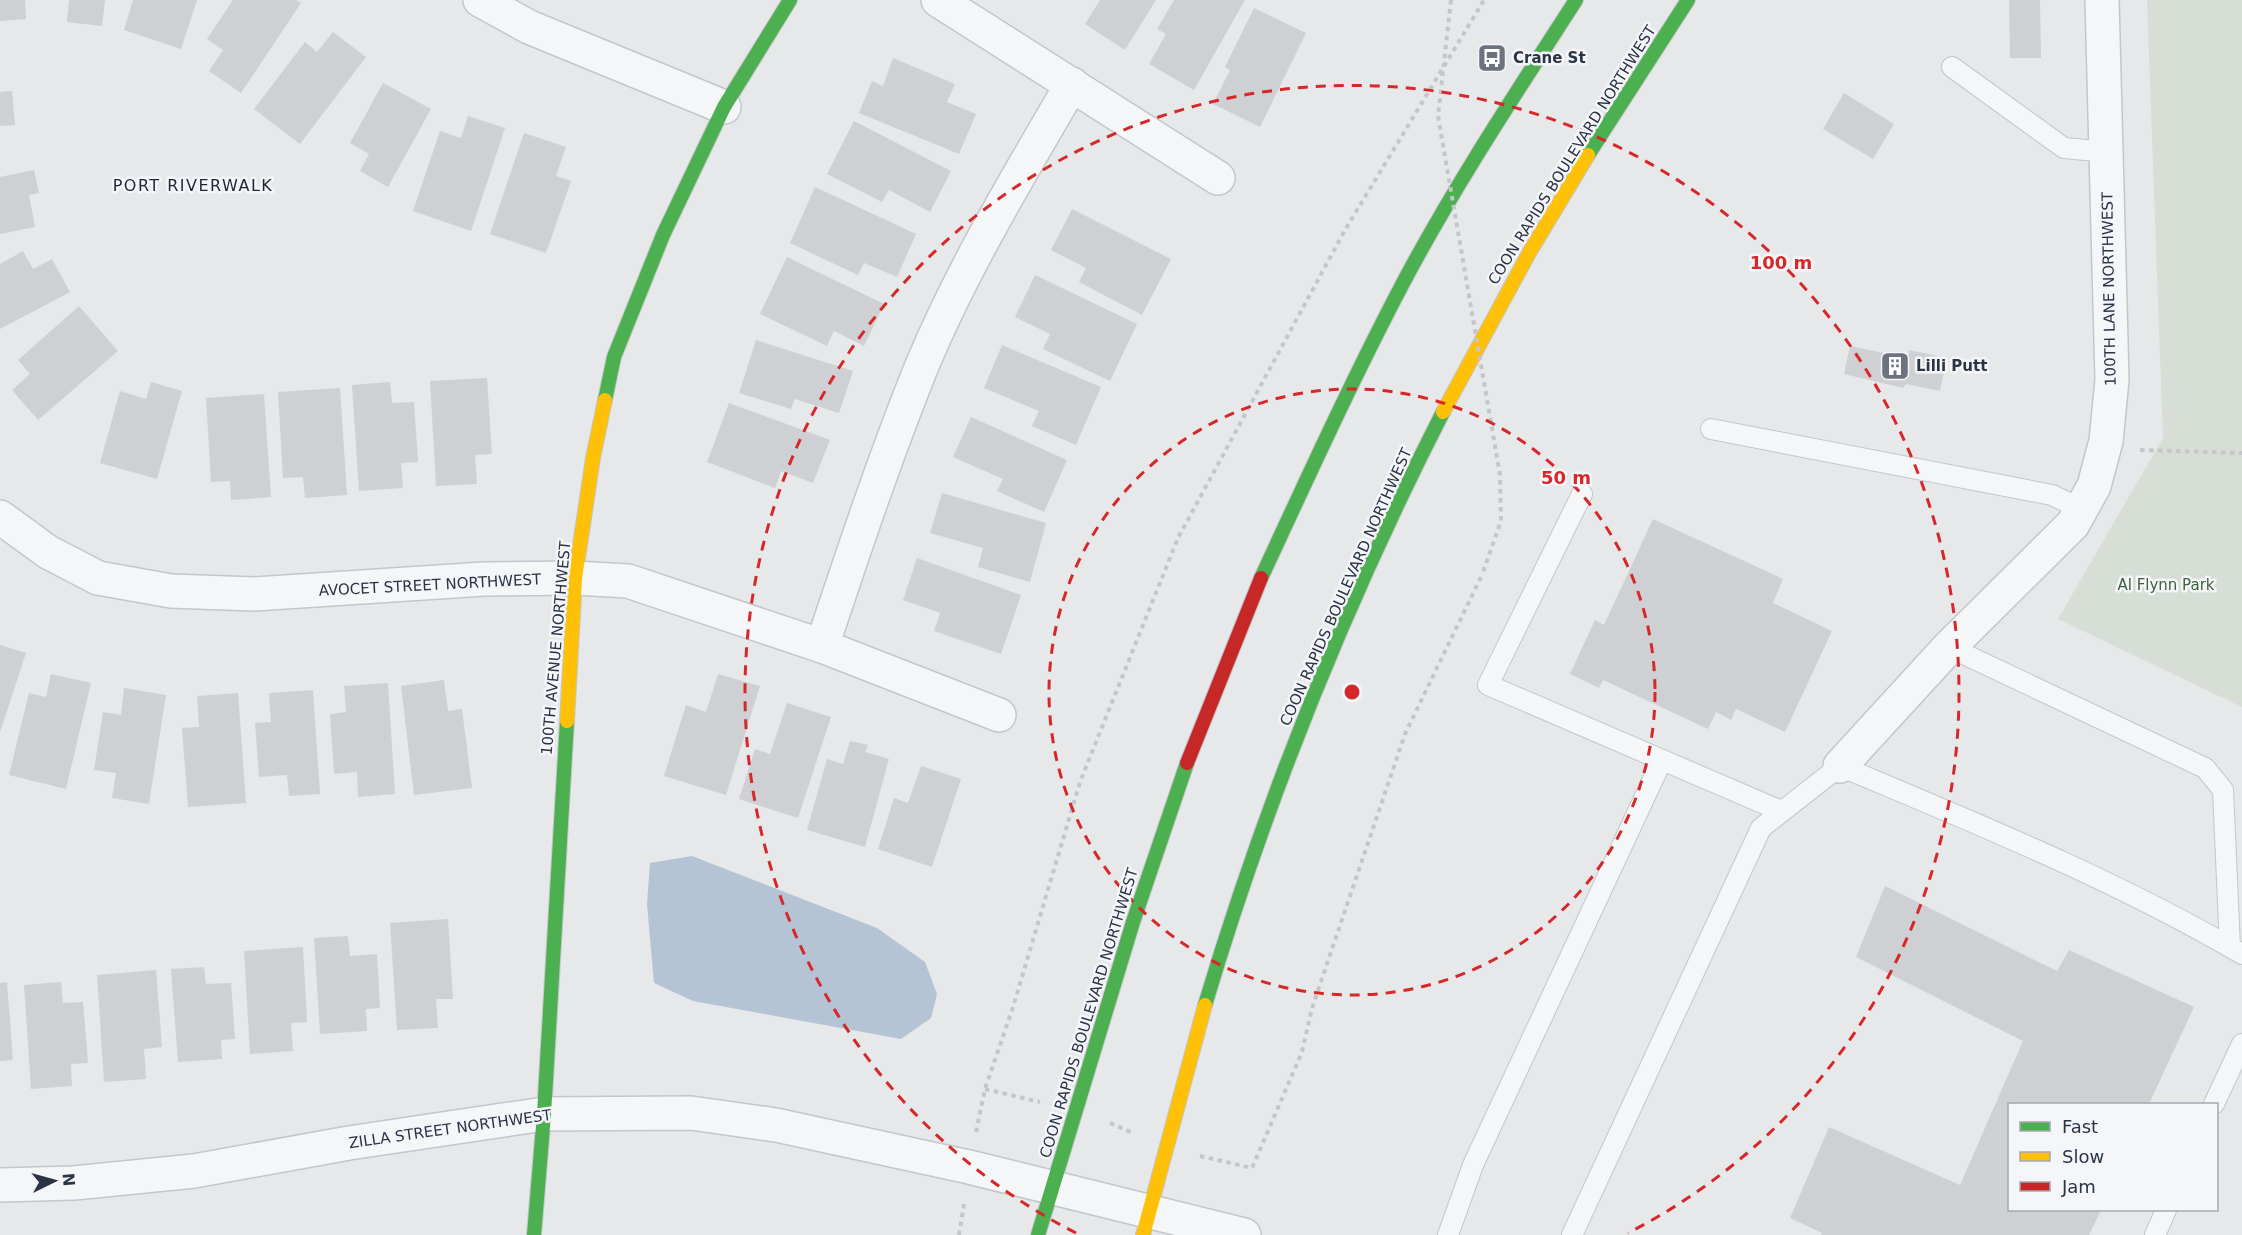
<svg xmlns="http://www.w3.org/2000/svg" width="2242" height="1235" font-family="'DejaVu Sans',sans-serif">
	<style>
		.green { fill: #d6ded6 }
		.water { fill: #b4c4d5 }
		.building { fill: #ced0d3 }
		.lines { fill: none; stroke-linecap: round; stroke-linejoin: round }
		.lane-casing { stroke: #c4c6c8; stroke-width: 22 }
		.street-casing { stroke: #c4c6c8; stroke-width: 36 }
		.fast-casing { stroke: #c4c6c8; stroke-width: 16 }
		.slow-casing { stroke: #c4c6c8; stroke-width: 16 }
		.jam-casing { stroke: #c4c6c8; stroke-width: 16 }
		.path { stroke: #c5c6ca; stroke-width: 4; stroke-dasharray: 4.5 4.5; stroke-linecap: butt }
		.lane { stroke: #f5f6f7; stroke-width: 20 }
		.street { stroke: #f5f6f7; stroke-width: 33 }
		.fast { stroke: #4caf50; stroke-width: 14 }
		.slow { stroke: #ffc107; stroke-width: 14 }
		.jam { stroke: #c62828; stroke-width: 14 }
		.path-bridge { stroke: #c5c6ca; stroke-width: 4; stroke-dasharray: 4.5 4.5; stroke-linecap: butt }
		.ring { fill: none; stroke: #d62828; stroke-width: 3; stroke-dasharray: 10 8 }
		.labels { text-anchor: middle; stroke-width: 5; stroke-linejoin: round; paint-order: stroke }
		.poi-label { font-size: 15px; font-weight: bold; fill: #2b3445; stroke: #f4f6f9; text-anchor: start }
		.street-label { font-size: 15px; fill: #2b3445; stroke: #f4f6f9 }
		.park-label { font-size: 15px; fill: #3f6138; stroke: #f4f6f9 }
		.neighbourhood-label { font-size: 16px; letter-spacing: 1.5px; fill: #1d2536; stroke: #f4f6f9 }
		.centre { fill: #d62828; stroke: #f4f6f9; stroke-width: 3 }
		.ring-label { font-size: 18px; text-anchor: middle; font-weight: bold; fill: #d62828; stroke: #f4f6f9; stroke-width: 5; stroke-linejoin: round; paint-order: stroke }
	</style>
	<rect width="100%" height="100%" fill="#e6e8ea"/>
	<path class="green" d="M2147,0H2242V707L2058,619L2163,438Z"/>
	<path class="water" d="M692,856L877,928L925,962L937,994L931,1018L901,1039L693,1001L654,983L647,904L650,863Z"/>
	<path class="building" d="M0,0H25L26,19L0,21Z
		M69,0H105L102,26L67,22Z
		M133,0H197L181,49L124,30Z
		M233,0H296L301,3L241,93L209,71L223,50L207,39Z
		M1100,0H1156L1125,50L1085,24Z
		M1174,0H1245L1194,90L1149,64L1166,34L1157,29Z
		M2009,0H2040L2041,58H2010Z
		M1254,8L1306,33L1260,127L1213,104L1230,70L1225,67Z
		M333,32L366,57L300,144L254,109L305,42L317,52Z
		M893,58L955,84L947,102L976,114L959,154L859,113L872,81L883,86Z
		M383,83L431,109L388,187L360,171L369,154L350,143Z
		M12,91L15,125L0,126V92Z
		M1844,93L1894,124L1873,159L1823,129Z
		M468,116L505,128L471,231L413,211L440,131L461,138Z
		M854,121L951,171L930,212L889,190L882,202L827,174Z
		M524,133L566,147L556,176L571,181L546,253L490,234Z
		M34,170L39,193L29,195L35,227L0,234V177Z
		M815,187L916,234L897,277L864,263L858,275L790,243Z
		M1072,209L1171,259L1142,315L1079,282L1086,268L1051,250Z
		M23,251L33,269L52,259L70,292L0,329V264Z
		M787,257L884,304L864,346L834,331L827,346L760,314Z
		M1035,275L1137,324L1110,381L1043,349L1050,334L1015,317Z
		M79,306L118,351L38,420L12,390L30,374L18,360Z
		M756,340L853,371L839,413L795,399L791,409L739,393Z
		M1002,345L1101,387L1076,445L1032,426L1039,411L984,388Z
		M1850,346L1908,358L1909,350L1947,358L1940,391L1906,384L1903,388L1844,374Z
		M487,378L492,454L475,455L477,484L436,486L430,381Z
		M151,382L182,391L157,479L100,463L120,391L146,399Z
		M390,382L392,403L414,402L418,462L401,463L403,488L359,491L352,385Z
		M340,388L347,495L305,498L303,477L283,478L278,392Z
		M264,394L271,497L231,500L230,481L211,482L206,398Z
		M729,403L830,440L813,483L781,471L775,488L707,462Z
		M971,417L1067,460L1044,512L997,491L1003,479L953,457Z
		M942,493L1046,523L1030,582L978,567L983,548L930,533Z
		M1653,519L1783,579L1773,603L1832,631L1785,732L1736,709L1731,720L1716,712L1708,729L1603,680L1599,688L1570,674L1595,620L1604,625Z
		M917,558L1021,595L1001,654L934,631L940,613L903,600Z
		M0,645L26,653L0,732Z
		M51,674L91,683L66,789L9,775L29,693L46,697Z
		M718,674L760,686L726,795L664,776L686,705L706,712Z
		M444,680L448,711L462,709L472,788L414,795L401,686Z
		M388,683L395,794L358,797L357,772L334,774L330,714L346,712L344,686Z
		M124,688L166,695L149,804L112,798L116,773L94,770L103,712L121,715Z
		M313,690L320,794L289,796L287,775L259,777L255,723L271,722L269,693Z
		M238,693L246,803L188,807L182,728L199,727L197,696Z
		M787,703L831,717L798,818L739,799L755,749L770,754Z
		M850,741L868,745L865,752L889,759L865,847L807,830L827,759L843,764Z
		M921,766L961,779L932,867L878,849L894,798L908,803Z
		M1885,886L2057,971L2069,950L2194,1007L2149,1104H2010V1210H2101L2089,1235H1821L1822,1233L1790,1218L1829,1127L1960,1185L2023,1041L1856,957Z
		M448,919L453,999H436L438,1028L397,1030L390,923Z
		M348,936L350,956L377,954L380,1008L366,1009L367,1031L320,1034L314,938Z
		M303,947L307,1022L291,1023L293,1051L250,1054L244,951Z
		M204,967L206,984L231,983L235,1039L221,1040L222,1059L178,1062L171,969Z
		M156,970L162,1047L144,1049L146,1079L104,1082L97,975Z
		M7,982L13,1060L0,1061V983Z
		M61,982L63,1003L83,1002L88,1063L71,1064L72,1086L31,1089L24,985Z"/>
	<g class="lines">
		<g class="lane-casing">
			<path id="lane" d="M1952,67L2064,148L2107,152
				M1711,429L2052,495L2081,509
				M1582,494L1488,685L1781,811
				M1949,647L2205,768L2223,790L2230,947
				M2214,1104L2242,1044
				M1448,1235L1473,1165L1662,760
				M1572,1235L1761,828L1840,766C1975,823 2116,880 2242,954
				M2155,1235L2166,1210"/>
		</g>
		<g class="street-casing">
			<path id="street" d="M480,0L529,27L724,107
				M938,0L1218,178
				M0,517L48,552L98,578L171,591L254,594L484,579L575,578L628,581L822,646L999,715
				M822,646C853,553 884,460 921,368C962,269 1018,177 1072,84
				M1840,766L1949,647L2073,524L2094,486L2106,441L2112,380L2102,0
				M0,1185L74,1183L194,1171L349,1143L544,1114L691,1113L776,1125L969,1167L1244,1235"/>
		</g>
		<g class="fast-casing">
			<path id="fast" d="M1588,155L1688,0
				M605,400L614,357L663,235L724,107L790,0
				M1261,578C1307,479 1352,380 1403,283C1455,185 1516,93 1576,0
				M1205,1005C1266,801 1346,602 1443,412
				M534,1235L544,1114L567,721
				M1038,1235L1133,922L1187,763"/>
		</g>
		<g class="slow-casing">
			<path id="slow" d="M1443,412L1529,253L1588,155
				M567,721L575,578L593,458L605,400
				M1143,1235L1205,1005"/>
		</g>
		<g class="jam-casing">
			<path id="jam" d="M1187,763L1261,578"/>
		</g>
		<path class="path" d="M2140,450L2242,453
			M985,1089L1040,1102
			M1110,1123L1131,1132
			M976,1132L985,1089L1013,1007L1080,782L1178,538L1345,230L1484,0
			M1200,1156L1252,1168L1302,1052L1312,1008L1405,734L1482,575
			M959,1235L964,1204"/>
		<use href="#lane" class="lane"/>
		<use href="#street" class="street"/>
		<use href="#fast" class="fast"/>
		<use href="#slow" class="slow"/>
		<use href="#jam" class="jam"/>
		<path class="path-bridge" d="M1451,0L1438,116L1500,475L1501,521L1482,575"/>
	</g>
	<g class="ring">
		<circle cx="1352" cy="692" r="303"/>
		<path d="M1076 1233A607 607 0 1 1 1628 1233"/>
	</g>
	<defs>
		<g id="bus-square" transform="scale(1.5)"><rect x="-9" y="-9" width="18" height="18" rx="4" fill="#6c737f" stroke="#f4f6f9"/><path d="M-5-6H5V4H4V6H2V4H-2V6H-4V4H-5ZM-3.5-4V0h7V-4ZM-3.5 1.2v1.5H-2V1.2ZM2 1.2v1.5H3.5V1.2Z" fill="#fff"/></g>
		<g id="building-square" transform="scale(1.5)"><rect x="-9" y="-9" width="18" height="18" rx="4" fill="#6c737f" stroke="#f4f6f9"/><path d="M-4-6H4V6H1V3H-1V6H-4ZM-2.5-4.3h1.7v1.8h-1.7ZM.8-4.3h1.7v1.8H.8ZM-2.5-1h1.7V.8h-1.7ZM.8-1h1.7V.8H.8Z" fill="#fff"/></g>
	</defs>
	<g fill-rule="evenodd">
		<use href="#bus-square" x="1492" y="58"/>
		<use href="#building-square" x="1895" y="366"/>
	</g>
	<g class="labels">
		<g class="poi-label">
			<text x="1513" y="63">Crane St</text>
			<text x="1916" y="371">Lilli Putt</text>
		</g>
		<g class="street-label">
			<text transform="translate(1572 155) rotate(-58)" y="5">COON RAPIDS BOULEVARD NORTHWEST</text>
			<text transform="translate(2109 289) rotate(-91)" y="5">100TH LANE NORTHWEST</text>
			<text transform="translate(430 585) rotate(-3)" y="5">AVOCET STREET NORTHWEST</text>
			<text transform="translate(1346 587) rotate(-66)" y="5">COON RAPIDS BOULEVARD NORTHWEST</text>
			<text transform="translate(556 648) rotate(-85)" y="5">100TH AVENUE NORTHWEST</text>
			<text transform="translate(1089 1013) rotate(-73)" y="5">COON RAPIDS BOULEVARD NORTHWEST</text>
			<text transform="translate(450 1129) rotate(-8)" y="5">ZILLA STREET NORTHWEST</text>
		</g>
		<g class="park-label">
			<text x="2166" y="590">Al Flynn Park</text>
		</g>
		<g class="neighbourhood-label">
			<text x="193" y="191">PORT RIVERWALK</text>
		</g>
	</g>
	<circle cx="1352" cy="692" r="9" class="centre"/>
	<g class="ring-label">
		<text x="1781" y="269">100 m</text>
		<text x="1566" y="484">50 m</text>
	</g>
	<rect x="2008" y="1103" width="210" height="108" fill="#f4f6f9" stroke="#a4a8b1" stroke-width="1.5"/>
	<rect x="2020" y="1122" width="30" height="9" fill="#4caf50" stroke="#a4a8b1" stroke-width="1.5"/>
	<text x="2062" y="1133" font-size="18" fill="#2b3445">Fast</text>
	<rect x="2020" y="1152" width="30" height="9" fill="#ffc107" stroke="#a4a8b1" stroke-width="1.5"/>
	<text x="2062" y="1163" font-size="18" fill="#2b3445">Slow</text>
	<rect x="2020" y="1182" width="30" height="9" fill="#c62828" stroke="#a4a8b1" stroke-width="1.5"/>
	<text x="2062" y="1193" font-size="18" fill="#2b3445">Jam</text>
	<g transform="translate(54 1181) rotate(85)" stroke="#f4f6f9" stroke-width="4.5" paint-order="stroke">
	<path d="M0-4.5L10 22L0 15L-10 22Z" fill="#2b3445"/>
	<text y="-9" font-size="16" font-weight="bold" text-anchor="middle" fill="#2b3445">N</text>
	</g>
</svg>
